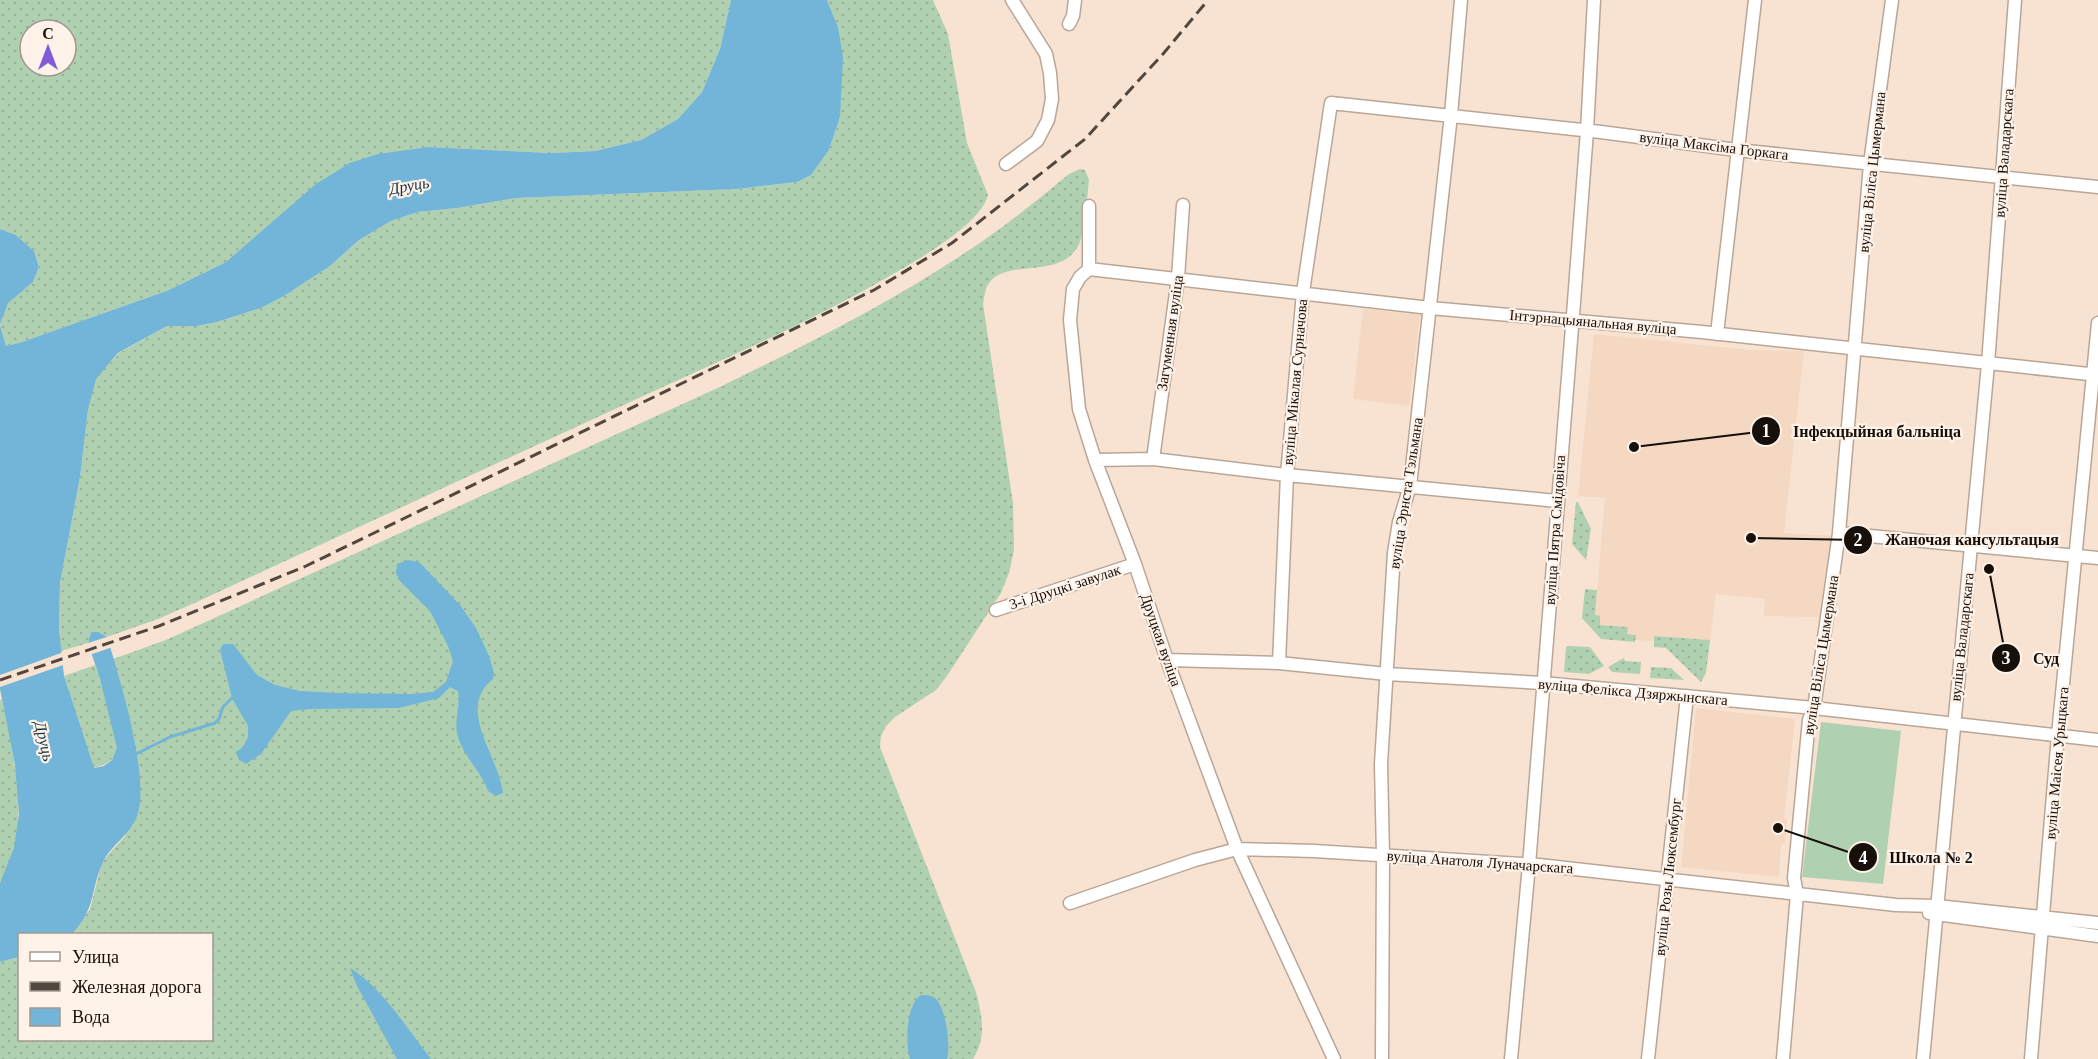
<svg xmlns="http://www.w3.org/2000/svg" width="2098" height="1059" font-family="Georgia,serif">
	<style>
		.built { fill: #f4d8c2 }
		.grass { fill: url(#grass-dots); fill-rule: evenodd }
		.pitch { fill: #b0d1b1 }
		.water { fill: #72b5d8 }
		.pier { fill: #f8e3d2 }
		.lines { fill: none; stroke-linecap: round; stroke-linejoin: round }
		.stream { stroke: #72b5d8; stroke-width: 3 }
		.minor-casing { stroke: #baa696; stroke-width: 15 }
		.minor { stroke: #fff; stroke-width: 12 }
		.rail { stroke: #52473e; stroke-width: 3; stroke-dasharray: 12 6; stroke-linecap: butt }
		.labels { text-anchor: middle; stroke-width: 4.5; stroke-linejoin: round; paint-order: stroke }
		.street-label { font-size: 15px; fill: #17100a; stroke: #fff2e8 }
		.water-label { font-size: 16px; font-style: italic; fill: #143343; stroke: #fff2e8 }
		.leader { fill: none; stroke: #17100a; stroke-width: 2 }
		.callout-dot { fill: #17100a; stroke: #fff2e8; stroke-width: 2 }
		.mark-label { font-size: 18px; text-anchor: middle; font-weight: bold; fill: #fff }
		.callout-label { font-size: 16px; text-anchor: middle; font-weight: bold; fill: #17100a; stroke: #fff2e8; stroke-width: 4.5; stroke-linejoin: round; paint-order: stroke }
	</style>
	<defs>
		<pattern id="grass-dots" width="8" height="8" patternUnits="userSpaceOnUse" patternTransform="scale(1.5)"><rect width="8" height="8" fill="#b0d1b1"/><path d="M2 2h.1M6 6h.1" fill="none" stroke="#97b297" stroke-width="1.8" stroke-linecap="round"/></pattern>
	</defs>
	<rect width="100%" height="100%" fill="#f8e3d2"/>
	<path class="built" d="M1363,309L1420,315L1409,406L1353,399Z
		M1594,334L1751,350L1804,351L1784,533L1832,536L1824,614L1818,617L1764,616L1765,599L1716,594L1710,640L1654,636L1653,641L1635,640L1636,635L1627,634V627L1600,625L1595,616L1605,498L1578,496Z
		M1696,708L1795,719L1784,818L1787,819L1785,844H1781L1779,877L1681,867Z"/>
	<path class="grass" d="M0,0H731L720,49L702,92L678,119L641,140L595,151L551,153L429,147L264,230L226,262L169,290L22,342L6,346L0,324L7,303L33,282L39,267L34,251L16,235L0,229ZM30,30H66V66H30Z
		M827,0H933L948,34L967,143L988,195C981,225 914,262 888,277C801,327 706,367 615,409C476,473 337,537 199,601L158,619L107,637L99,632H91L88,643L61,651L59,629L60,583L80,477L88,410L95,379L119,353L167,326H197L217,322L261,308L284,296L330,266L359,240L391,221L418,212L457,208L516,198L737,189L797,182L811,175L829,150L840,117L838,27Z
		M1080,169L1085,170L1089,180C1087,196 1085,236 1077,248C1057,280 1003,257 987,286C985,291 984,298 983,304L1013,503L1014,550L1009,573L1001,593L947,676L936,690L895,717L886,726L881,736L880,747L976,992C982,1016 987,1037 973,1059H0V962L19,957L20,1040H212V934H72L90,909L102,862L125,836L136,754L113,659L166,640L722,386C818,339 914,291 1001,228C1024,211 1047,192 1069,174Z
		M1576,502H1578L1591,529L1586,560L1572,544Z
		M1585,589L1597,590L1595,615L1600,616V625L1628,627L1627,634L1636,635L1635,642L1601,639L1582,618Z
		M1654,636L1710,640L1706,673L1701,682L1666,648L1654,647Z
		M1568,646L1590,647L1604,666L1589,674L1564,672L1566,647Z
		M1624,658L1625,661L1641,662L1640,674L1612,672L1608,667Z
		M95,665C101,681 119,734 117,748C115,761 104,766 93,768L64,676Z
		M1651,667L1671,668L1684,680L1650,678Z
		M2,699C13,755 34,831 0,883V700Z"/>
	<path class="pitch" d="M1821,722L1901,731L1883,884L1802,877Z"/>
	<path class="water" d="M731,0H827L838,27L843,58L840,117L829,150L811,175L797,182L737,189L516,198L457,208L418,212L391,221L359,240L330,266L284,296L261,308L217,322L197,326H167L118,353L96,379L88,410L80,477L60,583L59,629L64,676L94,768L104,766L112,760L117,748L100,679L88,643L91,632H99L107,637C119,675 151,780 137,816C130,835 109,847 102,864C90,893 96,908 72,934H20L19,957L0,962V883L14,848L19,814L15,765L0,689V325L6,346L22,342L169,290L226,262L316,184L350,163L378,154L429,147L551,153L595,151L641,140L678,119L702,92L720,49Z
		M0,229L16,235L34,251L39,267L33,282L8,303L0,324Z
		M408,560L419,562L460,605L476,628L489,656L494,673L493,679C455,709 499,756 503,793L496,796L488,791C483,774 464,757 458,737C453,721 461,707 458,691L450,687L439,698L399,708L310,709L291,711L261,754L246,764L239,760L236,752L243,747L248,737V726L232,698L220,650L223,644H233L257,675L275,685L300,691L336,693L411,694L433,692L446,682L453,661L448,646L430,611L400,581L396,573L397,564Z
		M350,968C382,987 408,1030 431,1059H397L357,986Z
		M921,995C926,995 931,995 935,998C946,1007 951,1046 947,1059H910C905,1044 906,1004 921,995Z"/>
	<path class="pier" d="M110,636L113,647L89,655L85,644Z
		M64,652L66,664L0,687V675Z"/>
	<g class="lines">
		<path class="stream" d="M134,755L170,737L215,723L219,719L223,707L232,698"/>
		<g class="minor-casing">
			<path id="minor" d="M1069,24L1073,16L1075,0
				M1006,164L1037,141L1048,120L1052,99L1050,73L1046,54L1012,0
				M1089,206V269L1080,277L1073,289L1070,320L1079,409L1095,460L1135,564L1167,660L1237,849L1334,1059
				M1089,269L1430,308L1702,332L2098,375
				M1717,334L1755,0
				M1153,459L1178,278L1183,205
				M1095,460L1153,459L1287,475L1557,501
				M1839,533L2098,558
				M996,610L1135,564
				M1167,660L1279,663L1387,674L1542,683L1814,708L2098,740
				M1279,663L1287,475L1303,292L1331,103L1601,132L1737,150L2098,187
				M1070,903L1195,860L1237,849L1314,851L1539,865L1896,905L1937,906L2098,923
				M1929,913L2098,936
				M1382,1059L1383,855L1381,764L1394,553L1399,522L1410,486L1451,115L1461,0
				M1511,1059L1529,865L1574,302L1587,131L1594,0
				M1648,1059L1687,696
				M1783,1059L1797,894L1794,878L1809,720L1814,708L1839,533L1870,164L1892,0
				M1923,1059L1988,364L2015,0
				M2031,1059L2058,735L2098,323"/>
		</g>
		<use href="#minor" class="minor"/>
		<path class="rail" d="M0,680L159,626L304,567L874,290L952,243L1085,139L1163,54L1208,0"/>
	</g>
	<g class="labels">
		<g class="street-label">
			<text transform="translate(1714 146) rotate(7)" y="5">вуліца Максіма Горкага</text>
			<text transform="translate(2004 153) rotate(-86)" y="5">вуліца Валадарскага</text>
			<text transform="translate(1872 172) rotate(-84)" y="5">вуліца Віліса Цымермана</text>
			<text transform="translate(1593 322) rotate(5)" y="5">Інтэрнацыянальная вуліца</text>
			<text transform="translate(1170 333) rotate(-82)" y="5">Загуменная вуліца</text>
			<text transform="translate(1295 382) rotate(-85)" y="5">вуліца Мікалая Сурначова</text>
			<text transform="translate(1406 493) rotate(-81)" y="5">вуліца Эрнста Тэльмана</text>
			<text transform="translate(1555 530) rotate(-86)" y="5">вуліца Пятра Смідовіча</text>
			<text transform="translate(1065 587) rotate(-18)" y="5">3-і Друцкі завулак</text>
			<text transform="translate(1962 637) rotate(-84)" y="5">вуліца Валадарскага</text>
			<text transform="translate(1161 640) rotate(71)" y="5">Друцкая вуліца</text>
			<text transform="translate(1821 655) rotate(-81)" y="5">вуліца Віліса Цымермана</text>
			<text transform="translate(1633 692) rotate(5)" y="5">вуліца Фелікса Дзяржынскага</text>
			<text transform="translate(2057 763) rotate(-85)" y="5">вуліца Маісея Урыцкага</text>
			<text transform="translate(1480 862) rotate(4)" y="5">вуліца Анатоля Луначарскага</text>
			<text transform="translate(1668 877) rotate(-84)" y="5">вуліца Розы Люксембург</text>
		</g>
		<g class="water-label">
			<text transform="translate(409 185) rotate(-10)" y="6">Друць</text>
			<text transform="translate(45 741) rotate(77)" y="6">Друць</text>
		</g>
	</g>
	<path class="leader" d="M1634 447L1766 431M1751 538L1858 540M1989 569L2006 658M1778 828L1863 857"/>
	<g class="callout-dot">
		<circle cx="1634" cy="447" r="6"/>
		<circle cx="1751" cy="538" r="6"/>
		<circle cx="1989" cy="569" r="6"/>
		<circle cx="1778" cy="828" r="6"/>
		<circle cx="1766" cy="431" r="15"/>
		<circle cx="1858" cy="540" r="15"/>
		<circle cx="2006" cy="658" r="15"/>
		<circle cx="1863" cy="857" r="15"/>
	</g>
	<g class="mark-label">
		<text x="1766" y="437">1</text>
		<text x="1858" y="546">2</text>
		<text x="2006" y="664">3</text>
		<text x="1863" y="864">4</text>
	</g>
	<g class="callout-label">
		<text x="1877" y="437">Інфекцыйная бальніца</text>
		<text x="1972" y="545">Жаночая кансультацыя</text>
		<text x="2046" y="664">Суд</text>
		<text x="1931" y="863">Школа № 2</text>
	</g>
	<rect x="18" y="933" width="195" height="108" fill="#fff2e8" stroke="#a2988f" stroke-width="1.5"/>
	<rect x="30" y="952" width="30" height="9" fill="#ffffff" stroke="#a2988f" stroke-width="1.5"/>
	<text x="72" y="963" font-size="18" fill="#17100a">Улица</text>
	<rect x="30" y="982" width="30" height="9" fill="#52473e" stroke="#a2988f" stroke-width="1.5"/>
	<text x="72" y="993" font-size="18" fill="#17100a">Железная дорога</text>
	<rect x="30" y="1008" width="30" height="18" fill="#72b5d8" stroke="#a2988f" stroke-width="1.5"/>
	<text x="72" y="1023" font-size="18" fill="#17100a">Вода</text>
	<g transform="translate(48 48)"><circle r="28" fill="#fff2e8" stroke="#a2988f" stroke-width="1.5"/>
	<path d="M0-4.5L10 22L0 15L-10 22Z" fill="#825cd6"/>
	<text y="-9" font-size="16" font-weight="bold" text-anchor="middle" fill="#17100a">С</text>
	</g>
</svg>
